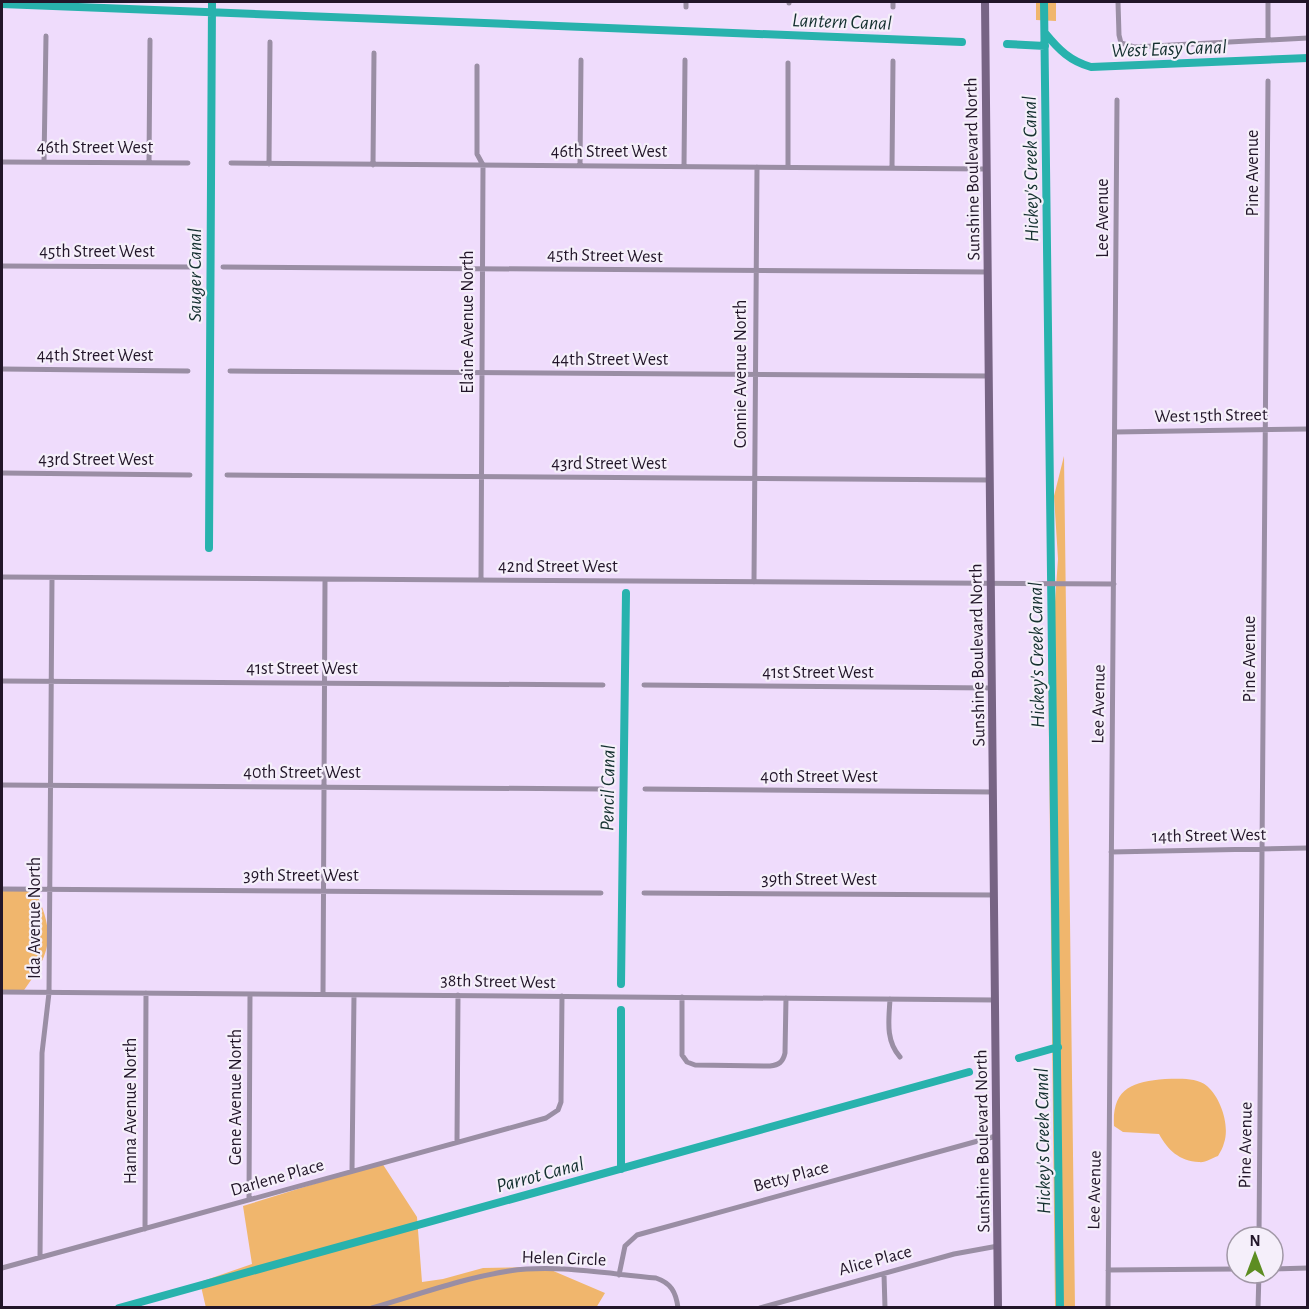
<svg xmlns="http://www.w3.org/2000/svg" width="1309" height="1309" font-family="'Alegreya Sans',sans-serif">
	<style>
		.green { fill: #f0b66d }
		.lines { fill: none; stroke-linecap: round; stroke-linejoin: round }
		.canal { stroke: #28b2ad; stroke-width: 8 }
		.street { stroke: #9a8ea4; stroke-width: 5 }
		.secondary { stroke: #776484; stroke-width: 8 }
		.labels { text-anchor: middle; stroke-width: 4.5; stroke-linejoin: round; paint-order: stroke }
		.street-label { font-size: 18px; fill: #221629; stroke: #f5effa }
		.water-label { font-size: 20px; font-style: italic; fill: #14302f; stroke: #f5effa }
	</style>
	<rect width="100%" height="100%" fill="#efdcfc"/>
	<path class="green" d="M1036,2H1056V21L1036,20Z
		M1064,456L1075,1308L1055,1307L1048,650L1052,644L1058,559L1054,496Z
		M2,887L34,888C56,935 52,952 22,993L2,992Z
		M1165,1079C1179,1079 1196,1077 1207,1086C1221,1098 1230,1126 1224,1143C1223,1148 1220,1152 1218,1156C1212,1158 1205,1163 1199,1162C1179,1161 1168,1150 1159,1134L1123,1132L1114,1126C1112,1088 1132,1082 1165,1079Z
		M382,1163L417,1217L422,1282L443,1279L483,1268L544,1267L605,1293L596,1308H206L200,1282L252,1264L243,1206Z"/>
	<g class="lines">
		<path class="canal" d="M1044,2L1060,1308
			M2,4L962,42
			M1045,33C1059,50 1070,61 1091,67L1308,58
			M1007,44L1045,46
			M209,548L212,2
			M621,984L626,593
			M621,1010V1169
			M1019,1058L1058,1047
			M119,1308L969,1072"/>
		<path class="street" d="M686,2V7
			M789,2V3
			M893,2V7
			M1118,2L1119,35L1121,43L1134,47L1308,38
			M1268,2V40
			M477,66V154L483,165L481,580
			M2,162L188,163
			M44,162L46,36
			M149,163L150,40
			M231,163L987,169
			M269,164L270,42
			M373,165L374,53
			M580,166L581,60
			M684,167L685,60
			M788,167V63
			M892,168L893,61
			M2,266L191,267
			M223,267L988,272
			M2,369L188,371
			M230,371L989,376
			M1115,432L1308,429
			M2,473L190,475
			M227,475L990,480
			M2,577L1114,584
			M754,582L757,167
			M2,681L603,685
			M644,685L992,688
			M2,785L602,789
			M645,789L993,792
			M1111,852L1308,848
			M2,889L601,893
			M644,893L994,895
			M2,992L995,1000
			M323,995L325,580
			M682,997V1055L687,1062L695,1065L770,1066C779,1065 783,1062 785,1053L786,998
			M890,999C889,1019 885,1040 900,1057
			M457,1142L458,995
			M352,1171L354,995
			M249,1199L250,994
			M145,1229L146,993
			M1259,1237L1268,81
			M40,1257L42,1053L49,993L52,578
			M2,1268L546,1118L558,1110L561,1102L562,996
			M1273,1269L1308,1268
			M1108,1270L1237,1269
			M884,1274L885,1308
			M619,1275L625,1246L637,1235L996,1136
			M372,1308C417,1295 463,1278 509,1271C557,1264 608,1274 656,1278C671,1283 676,1292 678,1308
			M760,1308L954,1254L998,1246
			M1108,1308L1117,100
			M1258,1308L1259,1273"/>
		<path class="secondary" d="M985,2L998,1308"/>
	</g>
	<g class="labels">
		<g class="street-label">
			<text x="95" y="153">46th Street West</text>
			<text x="609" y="157">46th Street West</text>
			<text transform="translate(972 169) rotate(-91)" y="6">Sunshine Boulevard North</text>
			<text transform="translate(1252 173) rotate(-90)" y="6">Pine Avenue</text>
			<text transform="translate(1102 218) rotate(-90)" y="6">Lee Avenue</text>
			<text x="97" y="257">45th Street West</text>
			<text transform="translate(605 255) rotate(1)" y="6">45th Street West</text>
			<text transform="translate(467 322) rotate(-90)" y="6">Elaine Avenue North</text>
			<text x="95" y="361">44th Street West</text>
			<text x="610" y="365">44th Street West</text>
			<text transform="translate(740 374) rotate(-90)" y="6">Connie Avenue North</text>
			<text transform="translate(1211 415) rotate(-1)" y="6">West 15th Street</text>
			<text x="96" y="465">43rd Street West</text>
			<text x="609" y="469">43rd Street West</text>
			<text x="558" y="572">42nd Street West</text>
			<text transform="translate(977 655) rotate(-91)" y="6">Sunshine Boulevard North</text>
			<text transform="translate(1249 659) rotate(-90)" y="6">Pine Avenue</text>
			<text x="302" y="674">41st Street West</text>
			<text x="818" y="678">41st Street West</text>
			<text transform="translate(1098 704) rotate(-89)" y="6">Lee Avenue</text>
			<text x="302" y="778">40th Street West</text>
			<text x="819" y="782">40th Street West</text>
			<text transform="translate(1209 835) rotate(-1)" y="6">14th Street West</text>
			<text x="301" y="881">39th Street West</text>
			<text x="819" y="885">39th Street West</text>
			<text transform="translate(34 918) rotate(-90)" y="6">Ida Avenue North</text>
			<text transform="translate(498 981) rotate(1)" y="6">38th Street West</text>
			<text transform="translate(235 1097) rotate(-90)" y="6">Gene Avenue North</text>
			<text transform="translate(130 1111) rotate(-90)" y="6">Hanna Avenue North</text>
			<text transform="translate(982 1141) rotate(-91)" y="6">Sunshine Boulevard North</text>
			<text transform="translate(1245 1145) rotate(-89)" y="6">Pine Avenue</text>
			<text transform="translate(791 1176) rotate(-15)" y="6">Betty Place</text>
			<text transform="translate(277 1177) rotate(-16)" y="6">Darlene Place</text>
			<text transform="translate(1094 1190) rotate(-89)" y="6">Lee Avenue</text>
			<text transform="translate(564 1258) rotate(2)" y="6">Helen Circle</text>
			<text transform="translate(875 1260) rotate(-15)" y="6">Alice Place</text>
		</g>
		<g class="water-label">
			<text transform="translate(842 21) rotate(2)" y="7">Lantern Canal</text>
			<text transform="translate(1169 48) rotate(-2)" y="7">West Easy Canal</text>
			<text transform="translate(1030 169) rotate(-91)" y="7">Hickey's Creek Canal</text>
			<text transform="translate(194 275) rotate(-90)" y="7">Sauger Canal</text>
			<text transform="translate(1036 655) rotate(-91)" y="7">Hickey's Creek Canal</text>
			<text transform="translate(607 788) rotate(-89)" y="7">Pencil Canal</text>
			<text transform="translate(1042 1141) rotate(-91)" y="7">Hickey's Creek Canal</text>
			<text transform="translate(540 1174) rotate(-15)" y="7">Parrot Canal</text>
		</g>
	</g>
	<rect width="1309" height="1309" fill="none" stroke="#221629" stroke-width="6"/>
	<g transform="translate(1255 1255)"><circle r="28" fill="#f5effa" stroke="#a198a6" stroke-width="1.5"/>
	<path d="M0-4.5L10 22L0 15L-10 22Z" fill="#5d8d22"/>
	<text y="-9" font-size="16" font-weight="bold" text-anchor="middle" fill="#221629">N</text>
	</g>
</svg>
